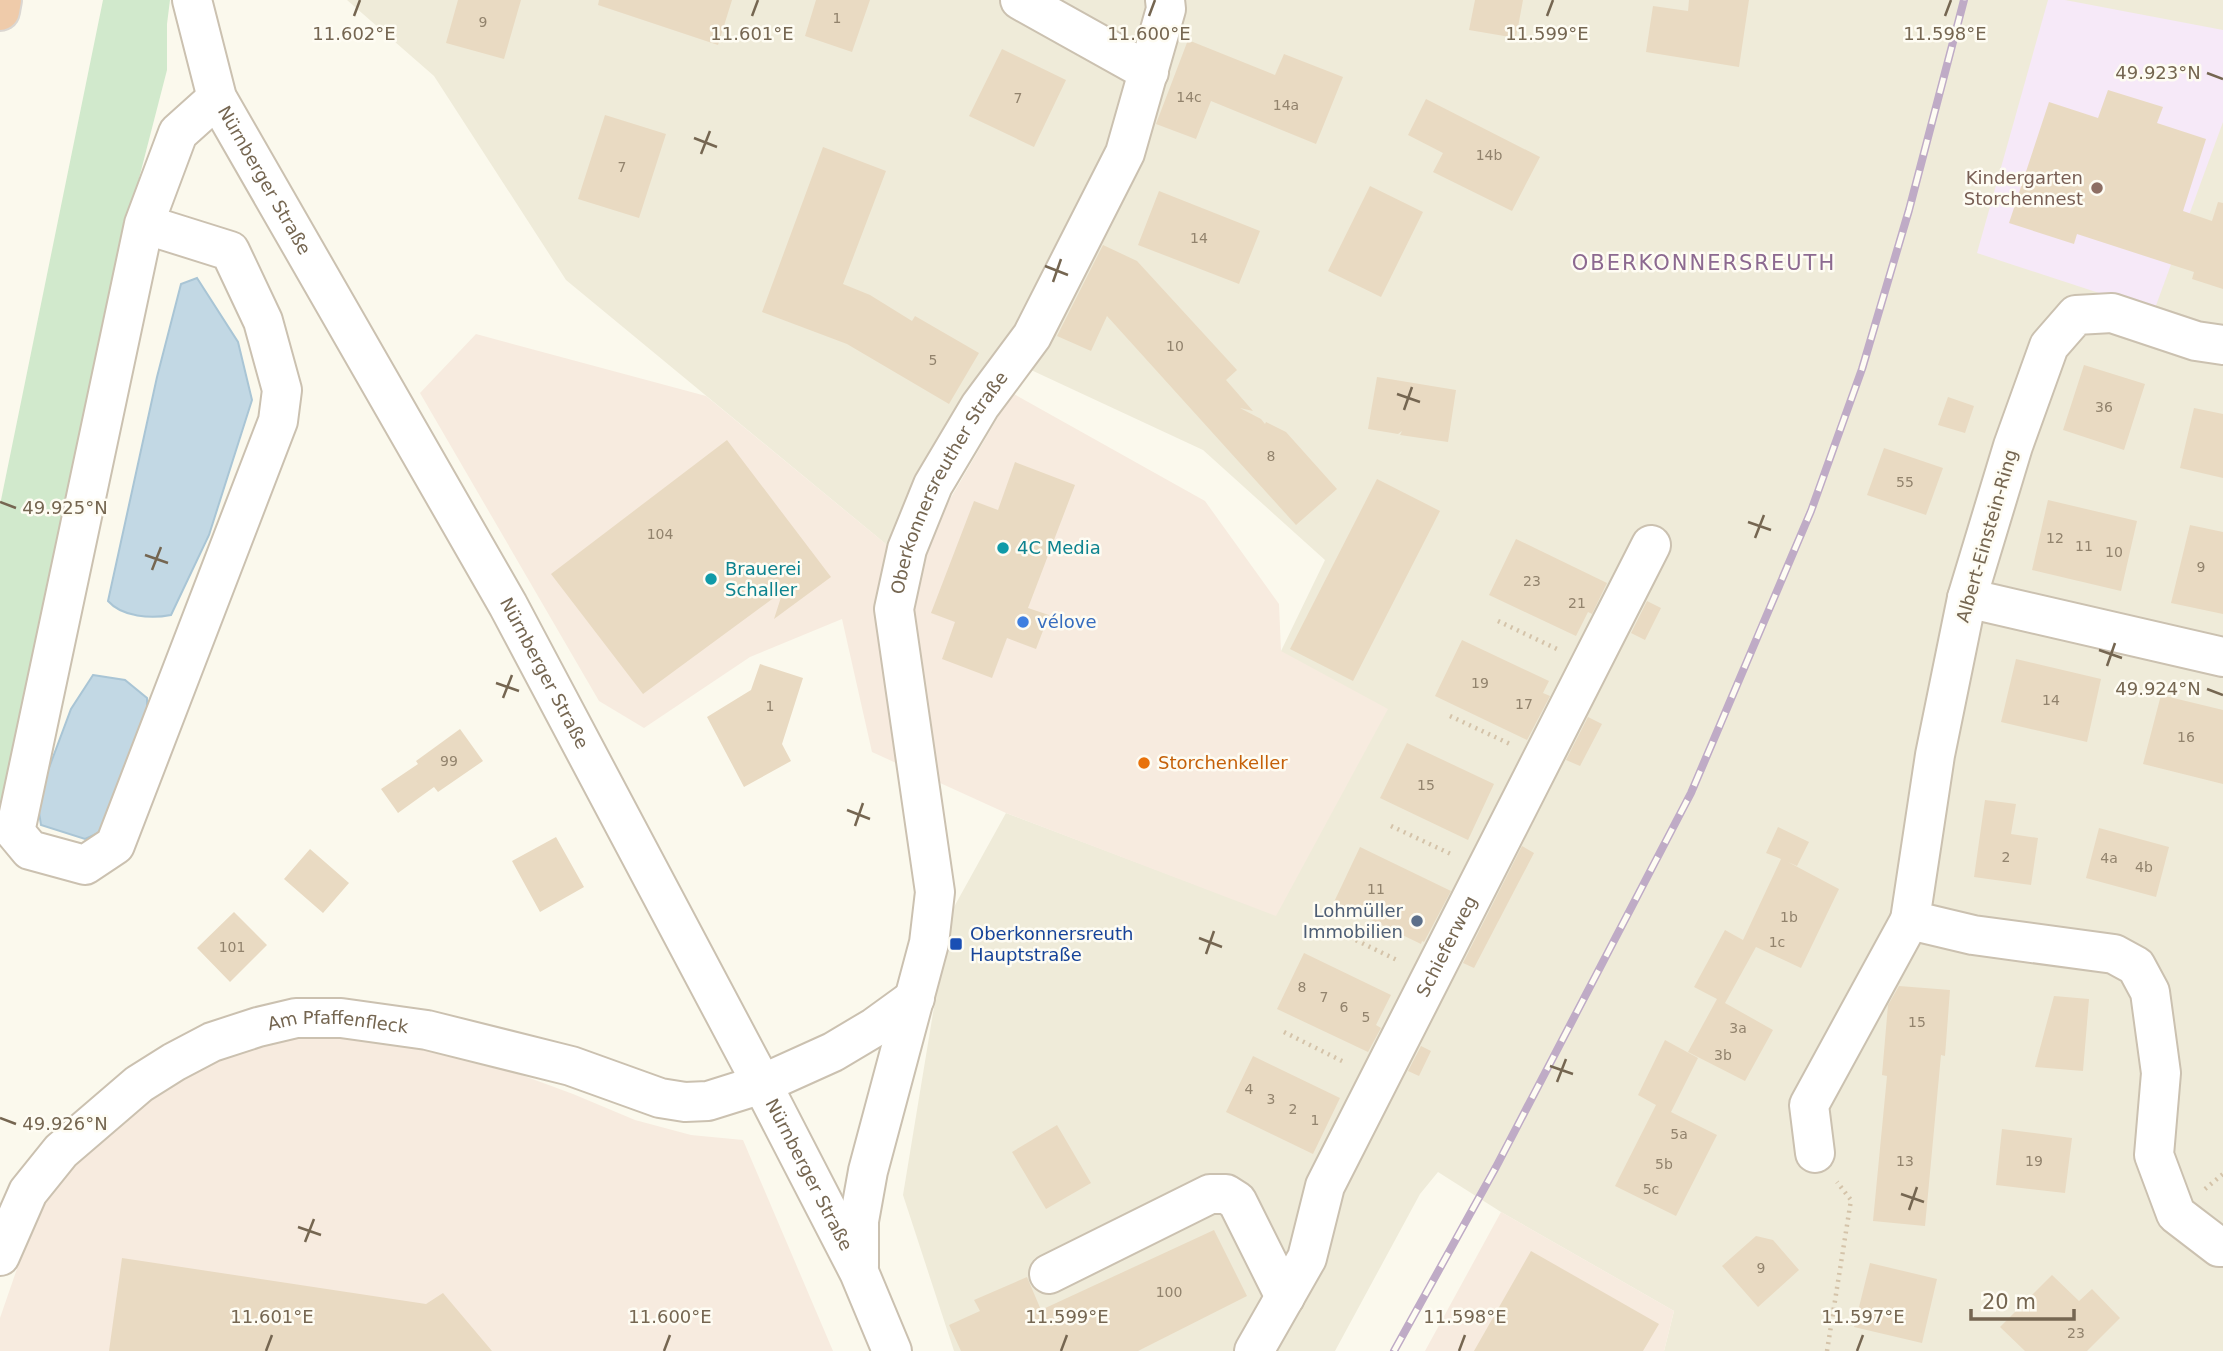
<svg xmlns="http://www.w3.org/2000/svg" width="2223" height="1351" font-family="'DejaVu Sans',sans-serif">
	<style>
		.residential { fill: #efebd9 }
		.commercial { fill: #f7ebdf }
		.education { fill: #f6e9f8 }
		.green { fill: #d1e9cc }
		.water { fill: #c2d8e4; stroke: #a9c5d5; stroke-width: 2 }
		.building { fill: #e9dac2 }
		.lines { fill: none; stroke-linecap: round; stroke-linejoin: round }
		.minor-casing { stroke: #cbc1b0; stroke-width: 42 }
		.highway-casing { stroke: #dbd7d2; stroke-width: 42 }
		.path { stroke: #d4c3a9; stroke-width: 4.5; stroke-dasharray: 2 5; stroke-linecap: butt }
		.minor { stroke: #fff; stroke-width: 38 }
		.highway { stroke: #efcbaa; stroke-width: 38 }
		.rail-casing { stroke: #bfabc6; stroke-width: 8 }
		.rail { stroke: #fefcf3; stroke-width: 5; stroke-dasharray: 16; stroke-linecap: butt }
		.ticks { fill: none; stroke: #756651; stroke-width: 2.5 }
		.education-dot { fill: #8d6e63; stroke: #fefcf3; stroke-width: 2.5 }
		.culture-dot { fill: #0f9aa8; stroke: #fefcf3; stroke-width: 2.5 }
		.shop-dot { fill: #3f7fe0; stroke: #fefcf3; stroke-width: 2.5 }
		.food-dot { fill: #e8710a; stroke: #fefcf3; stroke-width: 2.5 }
		.service-dot { fill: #5c6f8a; stroke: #fefcf3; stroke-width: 2.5 }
		.transit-dot { fill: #1a4fb4; stroke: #fefcf3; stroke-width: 2.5 }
		.labels { text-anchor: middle; stroke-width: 5; stroke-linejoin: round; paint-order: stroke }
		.number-label { font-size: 14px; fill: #92836d }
		.education-label { font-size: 18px; fill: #785e54; stroke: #fefcf3; text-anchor: end }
		.street-label { font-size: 18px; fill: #756651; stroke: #fefcf3 }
		.culture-label { font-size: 18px; fill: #0d838f; stroke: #fefcf3; text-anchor: start }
		.shop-label { font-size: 18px; fill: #366cbe; stroke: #fefcf3; text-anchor: start }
		.food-label { font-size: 18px; fill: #c56008; stroke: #fefcf3; text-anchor: start }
		.service-label { font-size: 18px; fill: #4e5e75; stroke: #fefcf3; text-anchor: end }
		.transit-label { font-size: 18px; fill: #164399; stroke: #fefcf3; text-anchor: start }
		.quarter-label { font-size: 21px; letter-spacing: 2px; fill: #8c6990; stroke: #fefcf3 }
		.ticks-label { font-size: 18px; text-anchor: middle; fill: #756651; stroke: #fefcf3; stroke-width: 5; stroke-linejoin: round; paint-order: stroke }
	</style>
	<rect width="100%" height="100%" fill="#fbf9ed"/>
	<path class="residential" d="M347,0H2223V1351H1664L1674,1311L1501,1212L1438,1172L1420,1194L1335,1351H954L903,1195L949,916L1006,813L1276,915L1281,651L1325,560L1203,450L999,355L887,545L566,280L434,76Z"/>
	<path class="commercial" d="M476,334L706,396L887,545L928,537L1012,393L1205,501L1279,604L1281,651L1388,709L1276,916L1006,813L872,752L842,619L750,657L644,728L599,701L420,393Z
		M362,1034L476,1058L573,1094L635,1120L691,1135L743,1140L833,1351H0V1318L40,1202L84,1147L193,1068L287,1038Z
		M1501,1212L1674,1311L1664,1351H1425Z"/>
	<path class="education" d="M2048,0H2065L2223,30V122L2154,311L1977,253Z"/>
	<path class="green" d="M103,0H170L167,24V70L104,314L0,819V505Z"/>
	<path class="water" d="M197,278L238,342L252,400L209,535L171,615C151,619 122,617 108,601L157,377L181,284Z
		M93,675L125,680L147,698V739L110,828L85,839L41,825L37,800L71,709Z"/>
	<path class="building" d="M458,0H521L504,59L446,43Z
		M599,0H732L718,45L598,5Z
		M816,0H870L852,52L805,36Z
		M1475,0H1523L1516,38L1469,30Z
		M1689,0H1749L1739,67L1646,52L1653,6L1688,11Z
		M1188,40L1275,75L1284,54L1343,77L1316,144L1211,101L1196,139L1156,124Z
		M1002,49L1066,80L1034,147L969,116Z
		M2108,90L2163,107L2157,123L2206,139L2183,211L2212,221L2218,202L2223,203V289L2192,279L2194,272L2077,234L2074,244L2009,223L2049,102L2098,118Z
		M1426,99L1540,157L1512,211L1433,172L1443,153L1408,135Z
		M605,115L666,134L639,218L578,199Z
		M823,147L886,171L843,284L870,295L912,321L915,316L979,353L949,404L847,344L762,312Z
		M1370,186L1423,212L1381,297L1328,271Z
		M1159,191L1260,231L1239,284L1138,245Z
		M1103,245L1137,261L1237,370L1226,380L1253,411L1240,408L1261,419L1265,424L1266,422L1286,432L1337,489L1296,525L1107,316L1091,351L1057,336Z
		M2084,365L2145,384L2124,450L2063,430Z
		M1377,377L1456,390L1448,442L1400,435L1402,431L1398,434L1368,429Z
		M1948,397L1974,406L1965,433L1938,425Z
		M2194,408L2223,414V478L2180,468Z
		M727,440L831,577L774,619L783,591L643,694L551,574Z
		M1884,448L1943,468L1926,515L1867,495Z
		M1015,462L1075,485L1028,608L1049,615L1036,649L1007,638L992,678L942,659L955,622L931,613L974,501L998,510Z
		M1377,479L1440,511L1353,681L1290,649Z
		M2048,500L2137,521L2121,591L2032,570Z
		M2190,525L2223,532V614L2171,603Z
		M1516,539L1607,583L1592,614L1588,612L1576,636L1489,595Z
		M1647,601L1661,608L1645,640L1631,633Z
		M1462,640L1549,681L1543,693L1550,696L1527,740L1435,696Z
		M2016,659L2101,679L2087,742L2001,722Z
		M760,664L803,678L782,744L791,761L744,787L707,717L751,690Z
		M2161,695L2223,710V784L2143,764Z
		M1588,717L1602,724L1580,766L1566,760Z
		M460,729L483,761L438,792L434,787L398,813L381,789L418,764L416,761Z
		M1407,743L1494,784L1468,840L1380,798Z
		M1985,800L2016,804L2011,834L2038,838L2031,885L1974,877Z
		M1778,827L1809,842L1797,866L1788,862L1839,889L1801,968L1756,947L1725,1003L1773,1030L1745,1081L1688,1052L1717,999L1694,987L1725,930L1743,940L1781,859L1766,853Z
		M2099,828L2169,847L2156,897L2086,878Z
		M556,837L584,887L540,912L512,861Z
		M1522,846L1534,853L1474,968L1463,963Z
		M1360,847L1451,891L1424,942L1422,941L1421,944L1334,902Z
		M310,849L349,883L323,913L284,879Z
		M234,912L267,945L230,982L197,948Z
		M1304,953L1391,995L1376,1025L1381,1028L1368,1052L1277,1009Z
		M1899,986L1950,990L1945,1056L1941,1055L1925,1226L1873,1221L1887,1076L1882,1075L1888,1005Z
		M2054,996L2089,999L2083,1071L2035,1067Z
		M1665,1040L1698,1058L1671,1112L1717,1135L1676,1216L1615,1186L1656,1105L1638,1095Z
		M1421,1046L1431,1051L1419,1076L1408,1071Z
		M1253,1056L1340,1098L1313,1154L1226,1112Z
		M1057,1125L1091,1183L1046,1209L1012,1152Z
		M2002,1129L2072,1138L2065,1193L1996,1185Z
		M1214,1230L1247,1296L1138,1351H961L949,1325L980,1311L974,1300L1027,1277L1041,1310Z
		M1756,1236L1773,1240L1799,1270L1758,1307L1722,1266Z
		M1531,1251L1659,1324L1643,1351H1474Z
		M122,1258L426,1304L443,1293L492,1351H109Z
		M1870,1263L1937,1279L1922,1343L1854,1327Z
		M2052,1275L2079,1301L2092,1289L2120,1318L2087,1351H2025L2000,1327Z"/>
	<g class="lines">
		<g class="minor-casing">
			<g id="minor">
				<path id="s1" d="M192,0L217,98L508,605L762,1084L859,1272L892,1351"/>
				<path d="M1020,0L1149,72"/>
				<path d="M144,224L230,251L263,321L282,390L278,421L115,845L85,865L30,850L15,832L144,224L178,133L217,98"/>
				<path d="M2223,345L2196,341L2112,313L2076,315L2049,346L2013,446L1967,598L1935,755L1910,920L1973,935L2114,954L2136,966L2150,992L2161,1073L2154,1155L2176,1214L2219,1247H2223"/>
				<path d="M1967,598L2223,657"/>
				<path d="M1815,1153L1809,1105L1910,920"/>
				<path id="s2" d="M0,1256L28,1192L61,1151L139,1084L174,1062L212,1042L258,1027L296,1018H341L427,1030L571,1066L660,1098L685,1102L708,1101L762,1084L833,1052L875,1027L915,998"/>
				<path id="s3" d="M859,1266V1221L868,1171L929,943L935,892L894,609L907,549L933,485L980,406L1032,336L1125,153L1166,9L1165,0"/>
				<path d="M1049,1274L1210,1194H1226L1237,1201L1285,1297"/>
				<path id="s4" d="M1254,1351L1307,1258L1325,1186L1651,545"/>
			</g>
		</g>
		<g class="highway-casing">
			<path id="highway" d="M0,11L2,0"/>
		</g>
		<path class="path" d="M1498,621L1557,649
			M1450,716L1510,744
			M1391,826L1453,855
			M1337,931L1399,961
			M1284,1032L1346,1063
			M2205,1189L2223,1174
			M1827,1351L1851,1200L1837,1182"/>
		<use href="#minor" class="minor"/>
		<use href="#highway" class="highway"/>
		<g class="rail-casing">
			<path id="rail" d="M1394,1351L1496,1167L1691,793L1811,511L1862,369L1909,210L1964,0"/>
		</g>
		<use href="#rail" class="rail"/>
	</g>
	<path class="ticks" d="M354,16L360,0M752,16L758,0M1149,16L1155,0M1547,16L1553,0M1945,16L1951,0M2207,73L2223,79M694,138L717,147M701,154L710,131M1045,266L1068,275M1053,282L1061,259M1397,394L1420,402M1404,410L1412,387M0,502L16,508M1748,522L1771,530M1755,538L1764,515M145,555L168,563M152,570L161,547M2099,650L2122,658M2107,666L2115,643M496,683L519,691M2207,689L2223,695M503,698L512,675M847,810L870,819M855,826L863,803M1199,938L1222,947M1206,954L1214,931M1550,1066L1573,1074M1557,1082L1566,1059M0,1118L16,1124M1901,1194L1924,1202M1909,1210L1917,1187M298,1227L321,1235M305,1242L314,1219M266,1351L272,1335M664,1351L670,1335M1061,1351L1067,1335M1459,1351L1465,1335M1857,1351L1863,1335"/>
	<circle class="education-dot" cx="2097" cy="188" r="7"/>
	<g class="culture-dot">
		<circle cx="1003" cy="548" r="7"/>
		<circle cx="711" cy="579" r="7"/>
	</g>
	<circle class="shop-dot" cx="1023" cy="622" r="7"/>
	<circle class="food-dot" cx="1144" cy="763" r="7"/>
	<circle class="service-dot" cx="1417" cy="921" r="7"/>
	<rect class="transit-dot" x="949" y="937" width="14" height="14" rx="3.5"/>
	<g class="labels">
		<g class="number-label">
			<text x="837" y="23">1</text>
			<text x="483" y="27">9</text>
			<text x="1189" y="102">14c</text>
			<text x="1018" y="103">7</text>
			<text x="1286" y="110">14a</text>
			<text x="1489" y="160">14b</text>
			<text x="622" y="172">7</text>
			<text x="1199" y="243">14</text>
			<text x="1175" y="351">10</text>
			<text x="933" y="365">5</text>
			<text x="2104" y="412">36</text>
			<text x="1271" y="461">8</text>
			<text x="1905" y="487">55</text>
			<text x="660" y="539">104</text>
			<text x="2055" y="543">12</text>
			<text x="2084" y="551">11</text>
			<text x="2114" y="557">10</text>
			<text x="2201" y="572">9</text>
			<text x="1532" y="586">23</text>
			<text x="1577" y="608">21</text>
			<text x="1480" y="688">19</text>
			<text x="2051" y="705">14</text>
			<text x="1524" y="709">17</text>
			<text x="770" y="711">1</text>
			<text x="2186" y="742">16</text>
			<text x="449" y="766">99</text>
			<text x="1426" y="790">15</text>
			<text x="2006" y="862">2</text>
			<text x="2109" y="863">4a</text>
			<text x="2144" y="872">4b</text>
			<text x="1376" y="894">11</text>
			<text x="1789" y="922">1b</text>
			<text x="1777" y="947">1c</text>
			<text x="232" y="952">101</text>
			<text x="1302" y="992">8</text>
			<text x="1324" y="1002">7</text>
			<text x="1344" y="1012">6</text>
			<text x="1366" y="1022">5</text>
			<text x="1917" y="1027">15</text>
			<text x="1738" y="1033">3a</text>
			<text x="1723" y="1060">3b</text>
			<text x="1249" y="1094">4</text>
			<text x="1271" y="1104">3</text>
			<text x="1293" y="1114">2</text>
			<text x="1315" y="1125">1</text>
			<text x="1679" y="1139">5a</text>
			<text x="1905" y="1166">13</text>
			<text x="2034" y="1166">19</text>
			<text x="1664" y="1169">5b</text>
			<text x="1651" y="1194">5c</text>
			<text x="1761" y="1273">9</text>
			<text x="1169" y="1297">100</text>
			<text x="2076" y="1338">23</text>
		</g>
		<g class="education-label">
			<text x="2083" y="184">Kindergarten<tspan x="2083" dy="21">Storchennest</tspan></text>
		</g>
		<g class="street-label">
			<text dy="6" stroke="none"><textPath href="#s1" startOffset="196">Nürnberger Straße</textPath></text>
			<text dy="6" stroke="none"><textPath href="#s3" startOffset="808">Oberkonnersreuther Straße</textPath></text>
			<text transform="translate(1987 536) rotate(-74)" y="6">Albert-Einstein-Ring</text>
			<text dy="6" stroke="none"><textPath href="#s1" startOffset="763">Nürnberger Straße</textPath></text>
			<text dy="6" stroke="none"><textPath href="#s4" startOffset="450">Schieferweg</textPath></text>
			<text dy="6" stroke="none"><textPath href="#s2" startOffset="439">Am Pfaffenfleck</textPath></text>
			<text dy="6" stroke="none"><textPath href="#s1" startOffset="1330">Nürnberger Straße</textPath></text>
		</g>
		<g class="culture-label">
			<text x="1017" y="554">4C Media</text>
			<text x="725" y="575">Brauerei<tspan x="725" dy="21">Schaller</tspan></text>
		</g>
		<g class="shop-label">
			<text x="1037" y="628">vélove</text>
		</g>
		<g class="food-label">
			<text x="1158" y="769">Storchenkeller</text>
		</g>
		<g class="service-label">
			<text x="1403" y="917">Lohmüller<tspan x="1403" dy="21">Immobilien</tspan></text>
		</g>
		<g class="transit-label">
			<text x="970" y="940">Oberkonnersreuth<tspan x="970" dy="21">Hauptstraße</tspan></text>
		</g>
		<g class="quarter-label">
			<text x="1704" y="270">OBERKONNERSREUTH</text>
		</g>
	</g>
	<g class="ticks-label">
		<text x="354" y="40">11.602°E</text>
		<text x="752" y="40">11.601°E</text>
		<text x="1149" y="40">11.600°E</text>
		<text x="1547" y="40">11.599°E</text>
		<text x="1945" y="40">11.598°E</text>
		<text x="2158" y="79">49.923°N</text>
		<text x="65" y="514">49.925°N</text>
		<text x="2158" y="695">49.924°N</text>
		<text x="65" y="1130">49.926°N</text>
		<text x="272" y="1323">11.601°E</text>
		<text x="670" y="1323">11.600°E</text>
		<text x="1067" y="1323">11.599°E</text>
		<text x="1465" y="1323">11.598°E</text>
		<text x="1863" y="1323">11.597°E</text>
	</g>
	<path d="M1971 1309v10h103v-10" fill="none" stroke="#756651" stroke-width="3.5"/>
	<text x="1982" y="1309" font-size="21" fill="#756651" stroke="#fefcf3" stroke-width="5" paint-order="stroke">20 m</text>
</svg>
